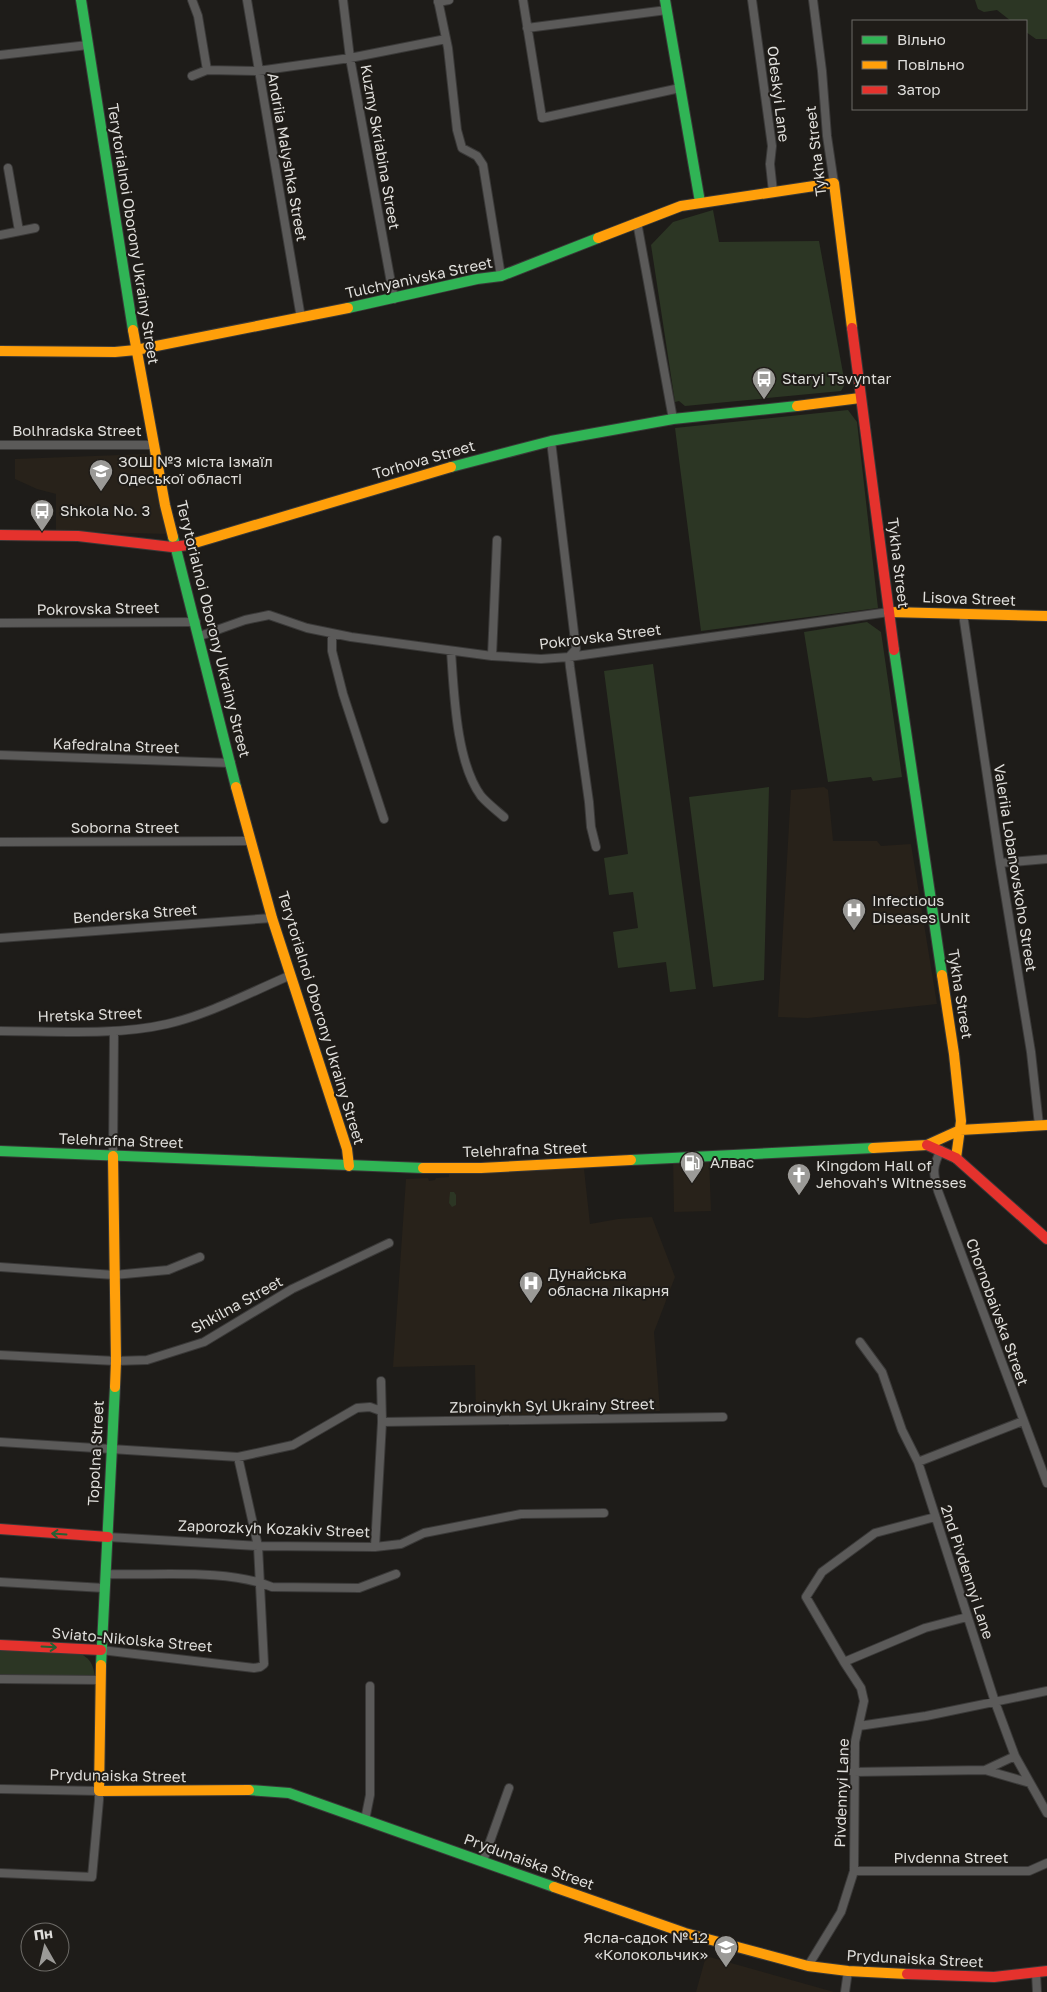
<svg xmlns="http://www.w3.org/2000/svg" width="1047" height="1992" font-family="'Golos Text',sans-serif">
	<style>
		.built { fill: #28221a }
		.green { fill: #2c3624 }
		.lines { fill: none; stroke-linecap: round; stroke-linejoin: round }
		.street-casing { stroke: #3a3938; stroke-width: 10 }
		.fast-casing { stroke: #3a3938; stroke-width: 12 }
		.slow-casing { stroke: #3a3938; stroke-width: 12 }
		.jam-casing { stroke: #3a3938; stroke-width: 12 }
		.street { stroke: #5b5a59; stroke-width: 8 }
		.fast { stroke: #30b455; stroke-width: 10 }
		.slow { stroke: #ff9f0a; stroke-width: 10 }
		.jam { stroke: #e5322d; stroke-width: 10 }
		.oneway { stroke: #276033 }
		.labels { text-anchor: middle; stroke-width: 4; stroke-linejoin: round; paint-order: stroke }
		.street-label { font-size: 15px; fill: #dfdedb; stroke: #1f1c18 }
		.poi-label { font-size: 15px; fill: #dfdedb; stroke: #1f1c18; text-anchor: start }
	</style>
	<rect width="100%" height="100%" fill="#1e1c19"/>
	<path class="built" d="M147,454L167,534L56,531V494L37,489L15,479V459Z
		M824,787L828,790L833,841H877L881,846L911,844L937,1004L808,1018L778,1017L791,790Z
		M709,1156L711,1211L674,1212L673,1157Z
		M584,1169L590,1224L618,1219L652,1217L675,1277L654,1332L660,1411L476,1417L475,1365L393,1367L406,1179L428,1178L429,1181L435,1180L436,1178L449,1177V1173Z
		M706,1956L834,1992H696Z"/>
	<path class="green" d="M975,0H1047V39H1036L1026,32V21H1011L997,10L984,12L978,9Z
		M713,210L719,242L819,241L845,384L841,391L685,406L679,401L675,402L651,245L673,222Z
		M848,410L857,422L878,608L701,631L675,428Z
		M867,622L881,632L902,777L873,781L871,777L828,782L804,632Z
		M653,664L696,989L670,992L666,962L618,968L613,932L638,928L633,892L609,895L604,858L628,854L604,671Z
		M769,787L764,980L713,987L689,797Z
		M450,1192H454L456,1195V1205L452,1207L449,1203Z
		M0,1648L77,1652C90,1658 93,1663 95,1677L0,1678Z"/>
	<g class="lines">
		<g class="street-casing">
			<path id="street" d="M192,0L198,16L207,70
				M247,0L301,318
				M343,0L350,58L394,299
				M438,0L448,48L457,130L462,148L477,156L483,165L501,276
				M523,0L542,118L680,88
				M752,0L772,146L770,164L773,192
				M813,0L822,71L827,136L834,183
				M438,2L449,0
				M527,28L667,10
				M0,55L88,45
				M192,76L207,70L258,71L350,58L446,39
				M8,168L19,231
				M637,222L673,419
				M0,235L35,228
				M551,441L576,649L569,657L570,667L589,802L591,827L596,847
				M0,445H153
				M963,614L1000,863L1031,1052L1039,1125
				M0,623L196,622
				M332,634V651L343,694L384,819
				M200,636L245,620L269,615L307,628L351,637L492,656L541,659L569,657L889,612
				M451,651C454,693 456,762 481,796C488,804 496,810 504,817
				M492,656L497,540
				M0,755L231,763
				M0,842L250,841
				M1000,863L1047,859
				M0,938L272,918
				M0,1031C53,1031 115,1036 167,1024C210,1014 251,992 291,975
				M941,1150C932,1167 933,1173 938,1191L1047,1483
				M113,1156L114,1031
				M0,1267L114,1275L168,1270L200,1257
				M860,1342L882,1372L902,1430L918,1462L995,1702L1015,1756L1047,1813
				M0,1355L116,1361L147,1360L204,1342L292,1289L389,1243
				M382,1422L723,1417
				M0,1442L238,1457L293,1445L357,1408L370,1407L381,1411
				M918,1462L1023,1421
				M108,1537L258,1546L375,1547L401,1544L424,1533L521,1514L604,1513
				M375,1547L382,1422L381,1381
				M105,1574C155,1576 227,1568 272,1587L359,1588L396,1574
				M0,1582L104,1588
				M101,1650L254,1668L260,1667L264,1664L258,1546L238,1457
				M844,1662L925,1628L967,1617
				M0,1679L100,1680
				M859,1726L926,1716L1047,1691
				M985,1770L1030,1783
				M853,1772L985,1770L1015,1756
				M0,1789L99,1791V1800L92,1877L0,1873
				M365,1820L370,1795V1686
				M483,1861L509,1788
				M854,1871H1029L1047,1863
				M808,1966L841,1912L854,1871L855,1742L864,1701L861,1688L844,1662L806,1597L822,1572L875,1533L935,1517
				M1036,1973L1037,1992
				M845,1992L848,1971"/>
		</g>
		<g class="fast-casing">
			<path id="fast" d="M81,0L133,330
				M665,0L700,202
				M348,308L477,279L501,276L598,238
				M451,467L551,441L673,419L797,406
				M173,537L236,787
				M894,650L942,975
				M0,1151L423,1168
				M631,1160L873,1148
				M101,1665L115,1387
				M249,1790L289,1793L554,1887"/>
		</g>
		<g class="slow-casing">
			<path id="slow" d="M598,238L681,206L834,183L852,328
				M133,330L165,505L173,537
				M0,351L115,352L136,350L348,308
				M797,406L860,398
				M188,545L451,467
				M889,612L1047,616
				M236,787L272,918L347,1149L349,1166
				M942,975L954,1054L961,1121L956,1158
				M873,1148L927,1145L960,1130L1047,1125
				M113,1156L116,1361L115,1387
				M423,1168H481L631,1160
				M101,1665L99,1791L249,1790
				M554,1887L685,1933L808,1966L848,1971L907,1974"/>
		</g>
		<g class="jam-casing">
			<path id="jam" d="M852,328L894,650
				M0,535L78,536L172,547L188,545
				M927,1145L956,1158L1047,1239
				M0,1529L108,1537
				M0,1645L101,1650
				M907,1974L994,1977L1047,1971"/>
		</g>
		<use href="#street" class="street"/>
		<use href="#fast" class="fast"/>
		<use href="#slow" class="slow"/>
		<use href="#jam" class="jam"/>
	</g>
	<defs><path id="oneway-shaft" d="M-6 0H5M1.5-3L5.5 0L1.5 3" fill="none" stroke-width="1.6" stroke-linecap="round" stroke-linejoin="round" transform="scale(1.25)"/></defs>
	<g class="oneway">
		<use href="#oneway-shaft" transform="translate(59 1534) rotate(-176)"/>
		<use href="#oneway-shaft" transform="translate(49 1647) rotate(3)"/>
	</g>
	<defs>
		<g id="bus-pin" transform="scale(1.25)"><path d="M0 17L-7.5 6A9.5 9.5 0 1 1 7.5 6Z" fill="#9b9a97" stroke="#1f1c18"/><path d="M-5-6H5V4H4V6H2V4H-2V6H-4V4H-5ZM-3.5-4V0h7V-4ZM-3.5 1.2v1.5H-2V1.2ZM2 1.2v1.5H3.5V1.2Z" fill="#fff"/></g>
		<g id="school-pin" transform="scale(1.25)"><path d="M0 17L-7.5 6A9.5 9.5 0 1 1 7.5 6Z" fill="#9b9a97" stroke="#1f1c18"/><path d="M0-5L7-2L0 1L-7-2ZM-4 1L0 2.5L4 1V4Q0 6-4 4Z" fill="#fff"/></g>
		<g id="hospital-pin" transform="scale(1.25)"><path d="M0 17L-7.5 6A9.5 9.5 0 1 1 7.5 6Z" fill="#9b9a97" stroke="#1f1c18"/><path d="M-5-5h3v3.5h4V-5h3V5h-3V1.5h-4V5h-3Z" fill="#fff"/></g>
		<g id="fuel-pin" transform="scale(1.25)"><path d="M0 17L-7.5 6A9.5 9.5 0 1 1 7.5 6Z" fill="#9b9a97" stroke="#1f1c18"/><path d="M-5.5-6h7V0h2V4h1.3V-2.5L3-4.5l.8-.8L6-3V5H2.5V1h-1V6h-7ZM-4.2-4.7v3.2H.2V-4.7Z" fill="#fff"/></g>
		<g id="church-pin" transform="scale(1.25)"><path d="M0 17L-7.5 6A9.5 9.5 0 1 1 7.5 6Z" fill="#9b9a97" stroke="#1f1c18"/><path d="M-1.2-6h2.4v3.5h3.3v2.4h-3.3V6h-2.4V-.1h-3.3v-2.4h3.3Z" fill="#fff"/></g>
	</defs>
	<g fill-rule="evenodd">
		<use href="#bus-pin" x="764" y="379"/>
		<use href="#school-pin" x="101" y="471"/>
		<use href="#bus-pin" x="42" y="511"/>
		<use href="#hospital-pin" x="854" y="910"/>
		<use href="#fuel-pin" x="692" y="1163"/>
		<use href="#church-pin" x="799" y="1175"/>
		<use href="#hospital-pin" x="531" y="1283"/>
		<use href="#school-pin" x="726" y="1947"/>
	</g>
	<g class="labels">
		<g class="street-label">
			<text transform="translate(778 94) rotate(83)" y="5">Odeskyi Lane</text>
			<text transform="translate(380 147) rotate(80)" y="5">Kuzmy Skriabina Street</text>
			<text transform="translate(816 151) rotate(-97)" y="5">Tykha Street</text>
			<text transform="translate(287 157) rotate(80)" y="5">Andriia Malyshka Street</text>
			<text transform="translate(133 234) rotate(81)" y="5">Terytorialnoi Oborony Ukrainy Street</text>
			<text transform="translate(419 278) rotate(-12)" y="5">Tulchyanivska Street</text>
			<text x="77" y="436">Bolhradska Street</text>
			<text transform="translate(424 460) rotate(-16)" y="5">Torhova Street</text>
			<text transform="translate(898 563) rotate(83)" y="5">Tykha Street</text>
			<text transform="translate(969 599) rotate(2)" y="5">Lisova Street</text>
			<text transform="translate(98 609) rotate(-1)" y="5">Pokrovska Street</text>
			<text transform="translate(213 629) rotate(76)" y="5">Terytorialnoi Oborony Ukrainy Street</text>
			<text transform="translate(600 637) rotate(-7)" y="5">Pokrovska Street</text>
			<text transform="translate(116 746) rotate(2)" y="5">Kafedralna Street</text>
			<text x="125" y="833">Soborna Street</text>
			<text transform="translate(1015 868) rotate(81)" y="5">Valeriia Lobanovskoho Street</text>
			<text transform="translate(135 914) rotate(-4)" y="5">Benderska Street</text>
			<text transform="translate(960 994) rotate(81)" y="5">Tykha Street</text>
			<text transform="translate(90 1015) rotate(-2)" y="5">Hretska Street</text>
			<text transform="translate(321 1018) rotate(73)" y="5">Terytorialnoi Oborony Ukrainy Street</text>
			<text transform="translate(121 1141) rotate(2)" y="5">Telehrafna Street</text>
			<text transform="translate(525 1150) rotate(-2)" y="5">Telehrafna Street</text>
			<text transform="translate(237 1305) rotate(-29)" y="5">Shkilna Street</text>
			<text transform="translate(997 1312) rotate(70)" y="5">Chornobaivska Street</text>
			<text transform="translate(552 1406) rotate(-1)" y="5">Zbroinykh Syl Ukrainy Street</text>
			<text transform="translate(96 1453) rotate(-87)" y="5">Topolna Street</text>
			<text transform="translate(274 1529) rotate(2)" y="5">Zaporozkyh Kozakiv Street</text>
			<text transform="translate(967 1572) rotate(72)" y="5">2nd Pivdennyi Lane</text>
			<text transform="translate(132 1640) rotate(5)" y="5">Sviato-Nikolska Street</text>
			<text transform="translate(118 1776) rotate(1)" y="5">Prydunaiska Street</text>
			<text transform="translate(842 1793) rotate(-88)" y="5">Pivdennyi Lane</text>
			<text x="951" y="1863">Pivdenna Street</text>
			<text transform="translate(529 1862) rotate(20)" y="5">Prydunaiska Street</text>
			<text transform="translate(915 1959) rotate(3)" y="5">Prydunaiska Street</text>
		</g>
		<g class="poi-label">
			<text x="782" y="384">Staryi Tsvyntar</text>
			<text x="118" y="467">ЗОШ №3 міста Ізмаїл<tspan x="118" dy="17">Одеської області</tspan></text>
			<text x="60" y="516">Shkola No. 3</text>
			<text x="872" y="906">Infectious<tspan x="872" dy="17">Diseases Unit</tspan></text>
			<text x="710" y="1168">Алвас</text>
			<text x="816" y="1171">Kingdom Hall of<tspan x="816" dy="17">Jehovah's Witnesses</tspan></text>
			<text x="548" y="1279">Дунайська<tspan x="548" dy="17">обласна лікарня</tspan></text>
			<text x="708" y="1943" text-anchor="end">Ясла-садок № 12<tspan x="708" dy="17">«Колокольчик»</tspan></text>
		</g>
	</g>
	<rect x="852" y="20" width="175" height="90" fill="#1f1c18" stroke="#6c6a66"/>
	<rect x="862" y="36" width="25" height="8" fill="#30b455" stroke="#6c6a66"/>
	<text x="897" y="45" font-size="15" fill="#dfdedb">Вільно</text>
	<rect x="862" y="61" width="25" height="8" fill="#ff9f0a" stroke="#6c6a66"/>
	<text x="897" y="70" font-size="15" fill="#dfdedb">Повільно</text>
	<rect x="862" y="86" width="25" height="8" fill="#e5322d" stroke="#6c6a66"/>
	<text x="897" y="95" font-size="15" fill="#dfdedb">Затор</text>
	<g transform="translate(45 1947) rotate(352)"><circle r="24" fill="#1f1c18" stroke="#6c6a66"/>
	<path d="M0-4L9 19L0 12L-9 19Z" fill="#9b9a97"/>
	<text y="-8" font-size="14" font-weight="bold" text-anchor="middle" fill="#dfdedb">Пн</text>
	</g>
</svg>
